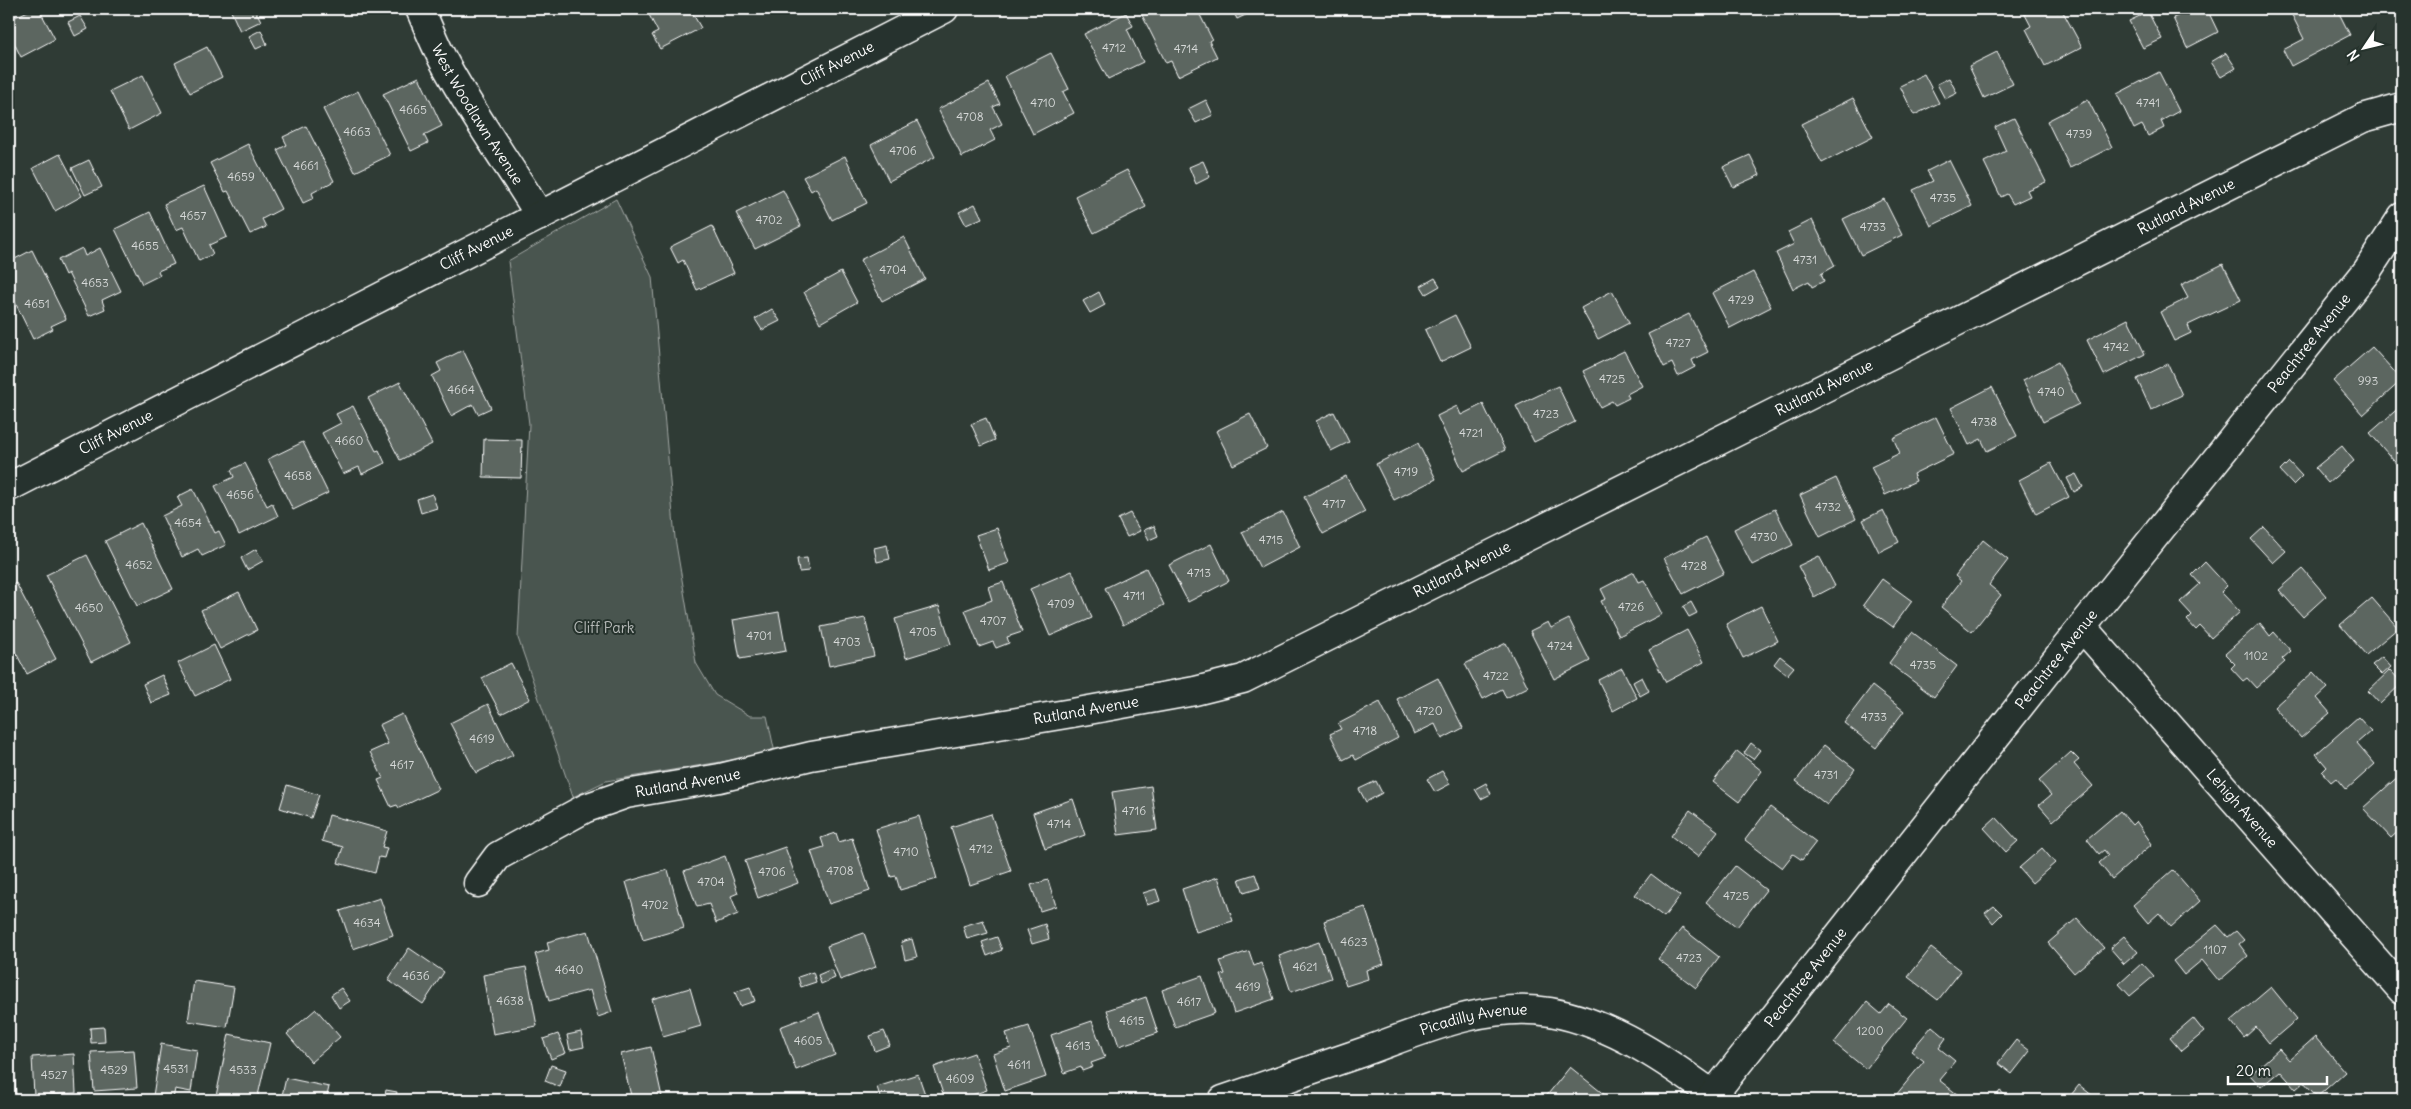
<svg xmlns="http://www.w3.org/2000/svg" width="2411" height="1109" font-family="Delius,sans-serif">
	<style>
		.green { fill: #4a544f; stroke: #a4aaa7 }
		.building { fill: #5b6661; stroke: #fff }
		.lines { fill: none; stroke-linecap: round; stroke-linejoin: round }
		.minor-casing { stroke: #fff; stroke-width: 31 }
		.minor { stroke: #26332d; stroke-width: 28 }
		.labels { text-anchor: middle; stroke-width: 4; stroke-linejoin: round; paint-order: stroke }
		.number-label { font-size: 12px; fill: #d6d9d8 }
		.street-label { font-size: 15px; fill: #fff; stroke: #26332d }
		.park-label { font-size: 15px; fill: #b7bbb9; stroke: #26332d }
	</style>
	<rect width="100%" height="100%" fill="#2f3b35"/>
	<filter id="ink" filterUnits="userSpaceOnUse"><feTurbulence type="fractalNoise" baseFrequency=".02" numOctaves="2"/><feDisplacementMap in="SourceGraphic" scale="10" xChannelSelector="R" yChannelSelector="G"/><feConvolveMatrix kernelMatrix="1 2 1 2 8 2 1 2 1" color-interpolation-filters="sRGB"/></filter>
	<g filter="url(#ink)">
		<path class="green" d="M616,199L652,277L675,538L696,663L715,695L750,716H767L775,753L606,781L573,797L518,638L529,424L508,261Z"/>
		<path class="building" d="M32,9H39L55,39L21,57L9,33V20Z
			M230,9H255L261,21L240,31Z
			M646,9H690L701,28L660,49L652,35L658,32Z
			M1139,9H1197L1212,39L1209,41L1217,57L1178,76L1171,61L1166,63Z
			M1232,9H1258L1237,19Z
			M2022,9H2056L2057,12L2062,10L2082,47L2045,66L2026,29L2031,26Z
			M2193,9H2207L2218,32L2187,48L2173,18Z
			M2289,9H2337L2350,35L2291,66L2283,50L2304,39Z
			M2148,12L2162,39L2143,48L2129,21Z
			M1126,13L1133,26L1127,29L1143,62L1108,79L1084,34Z
			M80,16L88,29L75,36L68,22Z
			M261,30L267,44L256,49L249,36Z
			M207,47L222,77L190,93L175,63Z
			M1997,52L2013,84L1984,98L1969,66Z
			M1051,53L1069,89L1063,92L1074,113L1033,134L1005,76Z
			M2226,53L2236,68L2221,77L2211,62Z
			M2159,72L2179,111L2161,121L2164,128L2148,136L2142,125L2134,129L2117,94Z
			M1924,74L1939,103L1914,115L1900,86Z
			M143,75L162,113L129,130L110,91Z
			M419,77L442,126L424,135L428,143L411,151L383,94Z
			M1949,78L1957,93L1945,99L1937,84Z
			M989,83L1000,104L993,107L1002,124L990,130L995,140L962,157L938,109Z
			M358,91L390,155L355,172L323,109Z
			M1853,98L1873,137L1822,163L1801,124Z
			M1206,100L1213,115L1196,123L1188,109Z
			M2088,100L2112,147L2070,168L2047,121Z
			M2014,118L2046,182L2027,190L2030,196L2013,204L2007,194L2001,197L1984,162L2006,151L1995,127Z
			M917,121L935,157L889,181L871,145Z
			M306,126L334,181L312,193L314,198L303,203L277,150L287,145L283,137Z
			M248,144L281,209L262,219L266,227L250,234L228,191L225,192L210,163Z
			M60,154L82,196L55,211L33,168Z
			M1750,155L1760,175L1733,187L1723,167Z
			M845,156L867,203L832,220L816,188L811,191L803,177Z
			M89,160L102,187L85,195L72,168Z
			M1949,160L1972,206L1931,226L1913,190L1933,181L1927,171Z
			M1203,161L1210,177L1196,184L1189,167Z
			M1127,170L1146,207L1094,233L1075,196Z
			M204,186L227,237L209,245L213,254L199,261L183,227L176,230L164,204Z
			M783,190L801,226L755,249L736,213Z
			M1884,199L1902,235L1861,255L1843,219Z
			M975,204L982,218L966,225L959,212Z
			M150,212L174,264L158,271L160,275L142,284L115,229Z
			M1812,220L1835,266L1821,274L1824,281L1812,287L1809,281L1793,289L1776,253L1794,244L1788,232Z
			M712,226L734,273L697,290L683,260L678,263L670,247Z
			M904,237L925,279L882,301L860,260Z
			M82,248L85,256L100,248L121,291L102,300L105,309L89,316L68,273L65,275L58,260Z
			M32,250L66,319L51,326L53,329L33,339L9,290V262Z
			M2223,264L2241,300L2188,325L2191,333L2174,341L2160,312L2188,298L2181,285Z
			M841,272L857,302L820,323L804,292Z
			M1753,272L1771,307L1730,328L1712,293Z
			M1435,278L1440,286L1426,294L1421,286Z
			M1612,291L1629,323L1598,339L1581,308Z
			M1099,292L1105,305L1090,313L1083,301Z
			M772,309L780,321L762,330L755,319Z
			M1689,314L1708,352L1692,360L1695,367L1678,376L1672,363L1664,367L1648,334Z
			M1455,315L1471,347L1440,362L1425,330Z
			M2128,319L2145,354L2104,375L2087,340Z
			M2372,347L2402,380L2363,415L2333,381Z
			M463,350L491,408L478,414L473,404L451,416L432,376L441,371L437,363Z
			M1624,351L1642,386L1627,394L1629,398L1615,405L1612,401L1600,407L1583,371Z
			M2058,362L2079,404L2043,422L2023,380Z
			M2168,364L2182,395L2151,410L2137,379Z
			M400,382L432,444L400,460L368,398Z
			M1558,386L1575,422L1534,442L1516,406Z
			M1992,387L2017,436L1987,451L1981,439L1969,445L1951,408Z
			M1483,404L1505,450L1463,471L1437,416L1457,406L1461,415Z
			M2402,405V465L2399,467L2370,433Z
			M353,406L376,451L379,450L385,463L362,474L359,467L343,474L322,433L341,423L336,414Z
			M1334,412L1349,442L1331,451L1316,421Z
			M1250,414L1267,448L1233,465L1216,431Z
			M1936,417L1954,454L1913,474L1916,481L1885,495L1871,467L1900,453L1893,438Z
			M986,418L995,440L981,446L971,424Z
			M484,439L522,440L521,478L483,477Z
			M303,442L328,493L293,510L268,459Z
			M1418,443L1436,479L1394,500L1376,464Z
			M2342,446L2354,461L2328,483L2315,468Z
			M2289,462L2302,476L2293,485L2280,471Z
			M245,463L267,506L272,503L278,516L239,535L215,486L234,477L231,470Z
			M2051,463L2069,497L2036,514L2019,480Z
			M2076,474L2083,487L2074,492L2067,478Z
			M1346,476L1365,512L1323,534L1304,497Z
			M1836,478L1856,519L1820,537L1800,495Z
			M193,489L215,533L219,531L226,545L202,556L198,549L182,557L162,516L182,506L177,497Z
			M432,494L437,508L421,513L417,499Z
			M1775,509L1793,545L1752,565L1734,529Z
			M1883,510L1899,542L1879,552L1863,520Z
			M1283,512L1300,547L1260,568L1242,532Z
			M1130,513L1140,531L1127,537L1118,519Z
			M141,523L173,589L137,606L105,541Z
			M1154,526L1158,536L1149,540L1144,530Z
			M2264,527L2286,551L2273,563L2251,539Z
			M997,528L1009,563L989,570L976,535Z
			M1706,537L1724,573L1683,594L1664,558Z
			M1983,540L2008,560L1989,585L2001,595L1972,632L1941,607L1961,581L1955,576Z
			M1211,544L1229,581L1188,602L1169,565Z
			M887,545L890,559L877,562L874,548Z
			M256,549L263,561L247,570L241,558Z
			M87,555L131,642L91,662L46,575Z
			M1819,556L1835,586L1814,597L1798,566Z
			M807,558L809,571L799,572L797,559Z
			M2205,562L2227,586L2221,592L2240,612L2211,638L2200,626L2196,630L2187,620L2192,615L2180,602L2200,584L2192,575Z
			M1146,568L1164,605L1123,625L1105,588Z
			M2303,569L2326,596L2303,617L2279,590Z
			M1072,571L1092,618L1050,636L1030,589Z
			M1634,572L1639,582L1644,580L1662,614L1619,636L1601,601L1606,599L1601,589Z
			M1882,579L1912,601L1893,627L1863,605Z
			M1003,582L1022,632L1007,637L1009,643L996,648L993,642L979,647L965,610L992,600L988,587Z
			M16,583L56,659L27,674L15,651L9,654V586Z
			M239,592L257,630L220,649L201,610Z
			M2372,598L2398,628L2366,655L2340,625Z
			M1691,602L1697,613L1689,617L1683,607Z
			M939,606L951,644L906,658L895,619Z
			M1761,606L1778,641L1743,658L1726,624Z
			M779,612L786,651L740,659L733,620Z
			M865,618L874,656L829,666L821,627Z
			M1569,619L1590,661L1554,679L1530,631L1548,622L1551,628Z
			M2260,623L2270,636L2274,632L2291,651L2282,659L2285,662L2256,688L2247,678L2243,681L2231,668L2235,664L2225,654Z
			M1687,630L1704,662L1666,682L1649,650Z
			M1912,632L1957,666L1934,697L1889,663Z
			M1506,643L1528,687L1506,698L1502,689L1483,699L1465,664Z
			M214,645L230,679L195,696L178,663Z
			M1780,656L1794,667L1787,675L1774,664Z
			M2382,657L2391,667L2382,675L2372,665Z
			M511,663L530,699L501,714L482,678Z
			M1622,668L1637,698L1613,711L1598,680Z
			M2390,670L2402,683L2380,704L2368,691Z
			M2313,672L2328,688L2317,698L2330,713L2301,738L2274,707Z
			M162,675L171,695L151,703L143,684Z
			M1642,677L1649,691L1640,696L1633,682Z
			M1438,678L1463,728L1442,739L1435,724L1414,734L1397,699Z
			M1872,686L1904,711L1876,748L1844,723Z
			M1380,702L1398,738L1356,760L1353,755L1343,760L1330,734L1341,729L1338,724Z
			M488,704L513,755L476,773L450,723Z
			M402,714L439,789L399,808L397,805L391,807L378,780L383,778L370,752L388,744L379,725Z
			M2358,717L2371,731L2357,743L2375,764L2346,790L2336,778L2331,782L2322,772L2327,767L2316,754Z
			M1751,743L1760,750L1753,759L1744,753Z
			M1824,745L1855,769L1827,805L1796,781Z
			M1737,751L1762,771L1739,802L1713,782Z
			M2071,752L2079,760L2074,764L2093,786L2053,821L2039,805L2051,795L2039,781Z
			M1442,771L1450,784L1435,792L1427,779Z
			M2402,773V828L2391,838L2363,808Z
			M1376,781L1382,793L1366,802L1359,789Z
			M1486,783L1491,794L1481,799L1475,789Z
			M287,785L319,795L311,818L280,808Z
			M1151,786L1157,830L1118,835L1112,792Z
			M1073,799L1085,835L1045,849L1033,813Z
			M1770,807L1816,842L1802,860L1793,854L1782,868L1745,840Z
			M1690,810L1718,831L1698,857L1671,836Z
			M2120,811L2132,825L2136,821L2152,844L2112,879L2099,863L2108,855L2104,850L2099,854L2087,839Z
			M991,814L1011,871L970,885L951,827Z
			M329,815L387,831L382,847L387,848L384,858L379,857L375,873L338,863L343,847L322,841Z
			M919,816L937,879L900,890L896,876L891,877L876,829Z
			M1996,817L2018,841L2006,852L1984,828Z
			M836,833L839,842L852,838L870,891L829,904L811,851L824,847L821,838Z
			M785,847L798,883L758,898L745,861Z
			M2042,848L2055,863L2032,883L2019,868Z
			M725,856L738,893L731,896L738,914L716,923L709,904L697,907L684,871Z
			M1735,866L1766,890L1737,927L1706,902Z
			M668,870L684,928L643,940L626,882Z
			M2173,870L2200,901L2171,927L2159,913L2148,923L2133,905Z
			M1255,874L1260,888L1244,893L1239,879Z
			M1651,874L1680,896L1664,917L1635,895Z
			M1218,877L1233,921L1196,932L1182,889Z
			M1048,880L1056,906L1040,911L1031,885Z
			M1156,889L1160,901L1147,905L1143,893Z
			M380,898L393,935L353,949L340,911Z
			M1994,906L2002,914L1993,923L1985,913Z
			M1365,907L1384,964L1366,970L1368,979L1346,986L1324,921Z
			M2077,918L2104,948L2074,973L2048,943Z
			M983,920L988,933L967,939L963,926Z
			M1045,924L1049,939L1032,944L1027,930Z
			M2217,925L2228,937L2236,931L2244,940L2239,944L2248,956L2219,981L2202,960L2184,975L2173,961Z
			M1682,928L1719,957L1696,988L1658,959Z
			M588,931L612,1012L598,1017L590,990L549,1001L535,954L549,950L547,942Z
			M864,933L876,967L840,980L827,946Z
			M2124,936L2138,952L2124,964L2110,948Z
			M997,937L1002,950L987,956L982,942Z
			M912,939L917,957L905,960L901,942Z
			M1319,942L1331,978L1291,992L1279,956Z
			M409,948L444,972L423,1004L388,980Z
			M1931,948L1961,971L1938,1000L1908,977Z
			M1249,951L1254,966L1261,963L1274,999L1234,1013L1221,975L1225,974L1220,961Z
			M2142,963L2154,976L2130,996L2119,984Z
			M526,967L537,1026L493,1034L483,975Z
			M832,969L835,978L821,984L818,975Z
			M813,972L816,982L801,987L798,977Z
			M1202,976L1215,1013L1175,1027L1162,990Z
			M194,981L234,987L227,1027L188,1021Z
			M750,987L755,1001L740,1006L735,992Z
			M2271,987L2297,1019L2269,1043L2256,1027L2244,1038L2231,1021Z
			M341,988L350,1001L339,1008L331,995Z
			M690,988L701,1026L663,1037L652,999Z
			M1146,997L1158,1033L1119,1046L1107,1010Z
			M1867,1002L1881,1014L1889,1004L1907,1018L1866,1069L1834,1043Z
			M316,1009L340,1037L311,1062L287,1034Z
			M819,1012L835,1055L796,1070L780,1027Z
			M2193,1018L2204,1032L2181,1051L2170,1038Z
			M1092,1021L1105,1058L1091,1063L1093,1067L1082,1071L1081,1067L1064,1073L1051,1035Z
			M1029,1026L1046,1077L1005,1091L993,1054L1011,1048L1006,1033Z
			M1932,1026L1946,1038L1939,1048L1955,1061L1939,1080L1958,1095L1954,1100H1903L1896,1095L1924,1061L1911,1051Z
			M104,1027L105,1042L91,1043L90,1028Z
			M884,1031L890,1045L875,1051L870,1036Z
			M581,1032L584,1047L570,1050L567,1035Z
			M229,1034L270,1043L257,1100H235L216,1096Z
			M558,1034L566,1053L551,1059L543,1039Z
			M2315,1037L2345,1072L2317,1097L2304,1082L2296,1089L2280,1071L2261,1087L2250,1075L2279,1049L2289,1060Z
			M2016,1040L2030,1051L2012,1074L1998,1063Z
			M161,1044L197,1050L191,1092L175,1089L173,1099L153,1096Z
			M651,1047L662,1097L632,1100L621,1054Z
			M134,1050L137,1088L94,1091L91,1052Z
			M974,1053L987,1090L957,1100H945L934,1067Z
			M74,1054L76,1093L34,1096L32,1057Z
			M9,1058H14L16,1096H9Z
			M551,1065L566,1070L560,1087L545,1081Z
			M1570,1067L1611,1100L1544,1099Z
			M918,1074L927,1100H881L877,1087Z
			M286,1078L329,1087L326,1100H281Z
			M2079,1085L2098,1100H2067Z
			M386,1090L397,1092L395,1100H384Z
			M2000,1091L2012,1100H1993Z"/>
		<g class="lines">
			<g class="minor-casing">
				<g id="minor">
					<path id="s1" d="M420,9C427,25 434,42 442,58C471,113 508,163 540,216"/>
					<path id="s2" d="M9,487L944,9"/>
					<path id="s3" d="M2082,627L2402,990"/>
					<path id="s4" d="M478,883L498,856L586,808L626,794L720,778L811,756L1072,713L1195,691L1243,679L2363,118L2402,107"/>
					<path id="s5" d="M1223,1100C1270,1084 1316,1068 1363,1052C1421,1031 1487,1001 1550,1012C1613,1023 1670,1063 1720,1100"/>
					<path id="s6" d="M1709,1100L2082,627L2367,271L2402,217"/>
				</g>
			</g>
			<use href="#minor" class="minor"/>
		</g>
	</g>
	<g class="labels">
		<g class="number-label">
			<text x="1114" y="52">4712</text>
			<text x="1186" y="53">4714</text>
			<text x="1043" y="107">4710</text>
			<text x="2148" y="107">4741</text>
			<text x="413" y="114">4665</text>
			<text x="970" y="121">4708</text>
			<text x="357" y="136">4663</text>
			<text x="2079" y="138">4739</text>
			<text x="903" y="155">4706</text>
			<text x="306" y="170">4661</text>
			<text x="241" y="181">4659</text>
			<text x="1943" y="202">4735</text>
			<text x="193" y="220">4657</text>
			<text x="769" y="224">4702</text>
			<text x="1873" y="231">4733</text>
			<text x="145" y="250">4655</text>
			<text x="1805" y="264">4731</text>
			<text x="893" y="274">4704</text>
			<text x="95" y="287">4653</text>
			<text x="1741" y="304">4729</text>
			<text x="37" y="308">4651</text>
			<text x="1678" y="347">4727</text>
			<text x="2116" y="351">4742</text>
			<text x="1612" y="383">4725</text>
			<text x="2368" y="385">993</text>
			<text x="461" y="394">4664</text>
			<text x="2051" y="396">4740</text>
			<text x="1546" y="418">4723</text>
			<text x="1984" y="426">4738</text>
			<text x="1471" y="437">4721</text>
			<text x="349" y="445">4660</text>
			<text x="1406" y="476">4719</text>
			<text x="298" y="480">4658</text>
			<text x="240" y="499">4656</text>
			<text x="1334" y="508">4717</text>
			<text x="1828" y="511">4732</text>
			<text x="188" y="527">4654</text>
			<text x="1764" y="541">4730</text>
			<text x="1271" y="544">4715</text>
			<text x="139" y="569">4652</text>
			<text x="1694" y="570">4728</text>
			<text x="1199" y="577">4713</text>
			<text x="1134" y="600">4711</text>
			<text x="1061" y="608">4709</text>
			<text x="1631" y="611">4726</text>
			<text x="89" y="612">4650</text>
			<text x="993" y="625">4707</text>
			<text x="923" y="636">4705</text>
			<text x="759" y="640">4701</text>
			<text x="847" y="646">4703</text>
			<text x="1560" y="650">4724</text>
			<text x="2256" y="660">1102</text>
			<text x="1923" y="669">4735</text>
			<text x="1496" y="680">4722</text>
			<text x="1429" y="715">4720</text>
			<text x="1874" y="721">4733</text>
			<text x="1365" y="735">4718</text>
			<text x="482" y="743">4619</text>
			<text x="402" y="769">4617</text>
			<text x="1826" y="779">4731</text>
			<text x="1134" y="815">4716</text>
			<text x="1059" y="828">4714</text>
			<text x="981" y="853">4712</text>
			<text x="906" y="856">4710</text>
			<text x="840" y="875">4708</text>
			<text x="772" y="876">4706</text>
			<text x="711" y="886">4704</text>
			<text x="1736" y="900">4725</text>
			<text x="655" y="909">4702</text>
			<text x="367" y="927">4634</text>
			<text x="1354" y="946">4623</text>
			<text x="2215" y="954">1107</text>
			<text x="1689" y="962">4723</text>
			<text x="1305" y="971">4621</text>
			<text x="569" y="974">4640</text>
			<text x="416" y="980">4636</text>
			<text x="1248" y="991">4619</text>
			<text x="510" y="1005">4638</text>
			<text x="1189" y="1006">4617</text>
			<text x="1132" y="1025">4615</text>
			<text x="1870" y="1035">1200</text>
			<text x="808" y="1045">4605</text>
			<text x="1078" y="1050">4613</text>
			<text x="1019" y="1069">4611</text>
			<text x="176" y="1073">4531</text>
			<text x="114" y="1074">4529</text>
			<text x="243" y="1074">4533</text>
			<text x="54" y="1079">4527</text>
			<text x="960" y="1083">4609</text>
		</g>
		<g class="street-label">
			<text dy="5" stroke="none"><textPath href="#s2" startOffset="930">Cliff Avenue</textPath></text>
			<text dy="5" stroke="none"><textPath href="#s1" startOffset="120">West Woodlawn Avenue</textPath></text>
			<text dy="5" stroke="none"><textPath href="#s4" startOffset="1859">Rutland Avenue</textPath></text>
			<text dy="5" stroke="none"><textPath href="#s2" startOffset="525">Cliff Avenue</textPath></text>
			<text dy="5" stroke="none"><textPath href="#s6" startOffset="966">Peachtree Avenue</textPath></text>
			<text dy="5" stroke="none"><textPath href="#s4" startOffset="1454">Rutland Avenue</textPath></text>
			<text dy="5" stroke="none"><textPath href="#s2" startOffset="120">Cliff Avenue</textPath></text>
			<text dy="5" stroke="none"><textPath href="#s4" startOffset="1049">Rutland Avenue</textPath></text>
			<text dy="5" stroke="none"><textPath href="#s6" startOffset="561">Peachtree Avenue</textPath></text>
			<text dy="5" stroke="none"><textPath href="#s4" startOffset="644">Rutland Avenue</textPath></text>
			<text dy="5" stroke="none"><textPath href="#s4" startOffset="239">Rutland Avenue</textPath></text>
			<text dy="5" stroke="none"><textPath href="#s3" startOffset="242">Lehigh Avenue</textPath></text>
			<text dy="5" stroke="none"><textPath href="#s6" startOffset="156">Peachtree Avenue</textPath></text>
			<text dy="5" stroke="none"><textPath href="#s5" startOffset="264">Picadilly Avenue</textPath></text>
		</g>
		<g class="park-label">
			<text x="604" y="633">Cliff Park</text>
		</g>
	</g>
	<rect width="2411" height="1109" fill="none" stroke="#26332d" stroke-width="30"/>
	<rect x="15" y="15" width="2381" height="1079" fill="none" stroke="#fff" stroke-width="2" filter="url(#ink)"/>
	<g transform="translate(2364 48) rotate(235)" stroke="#26332d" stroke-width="4" paint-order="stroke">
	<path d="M0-4L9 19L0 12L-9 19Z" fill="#ffffff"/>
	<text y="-8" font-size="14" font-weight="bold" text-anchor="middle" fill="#ffffff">N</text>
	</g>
	<path d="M2228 1076v8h99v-8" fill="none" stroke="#ffffff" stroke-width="2.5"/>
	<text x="2236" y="1076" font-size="15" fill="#ffffff" stroke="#26332d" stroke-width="4" paint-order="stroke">20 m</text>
</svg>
